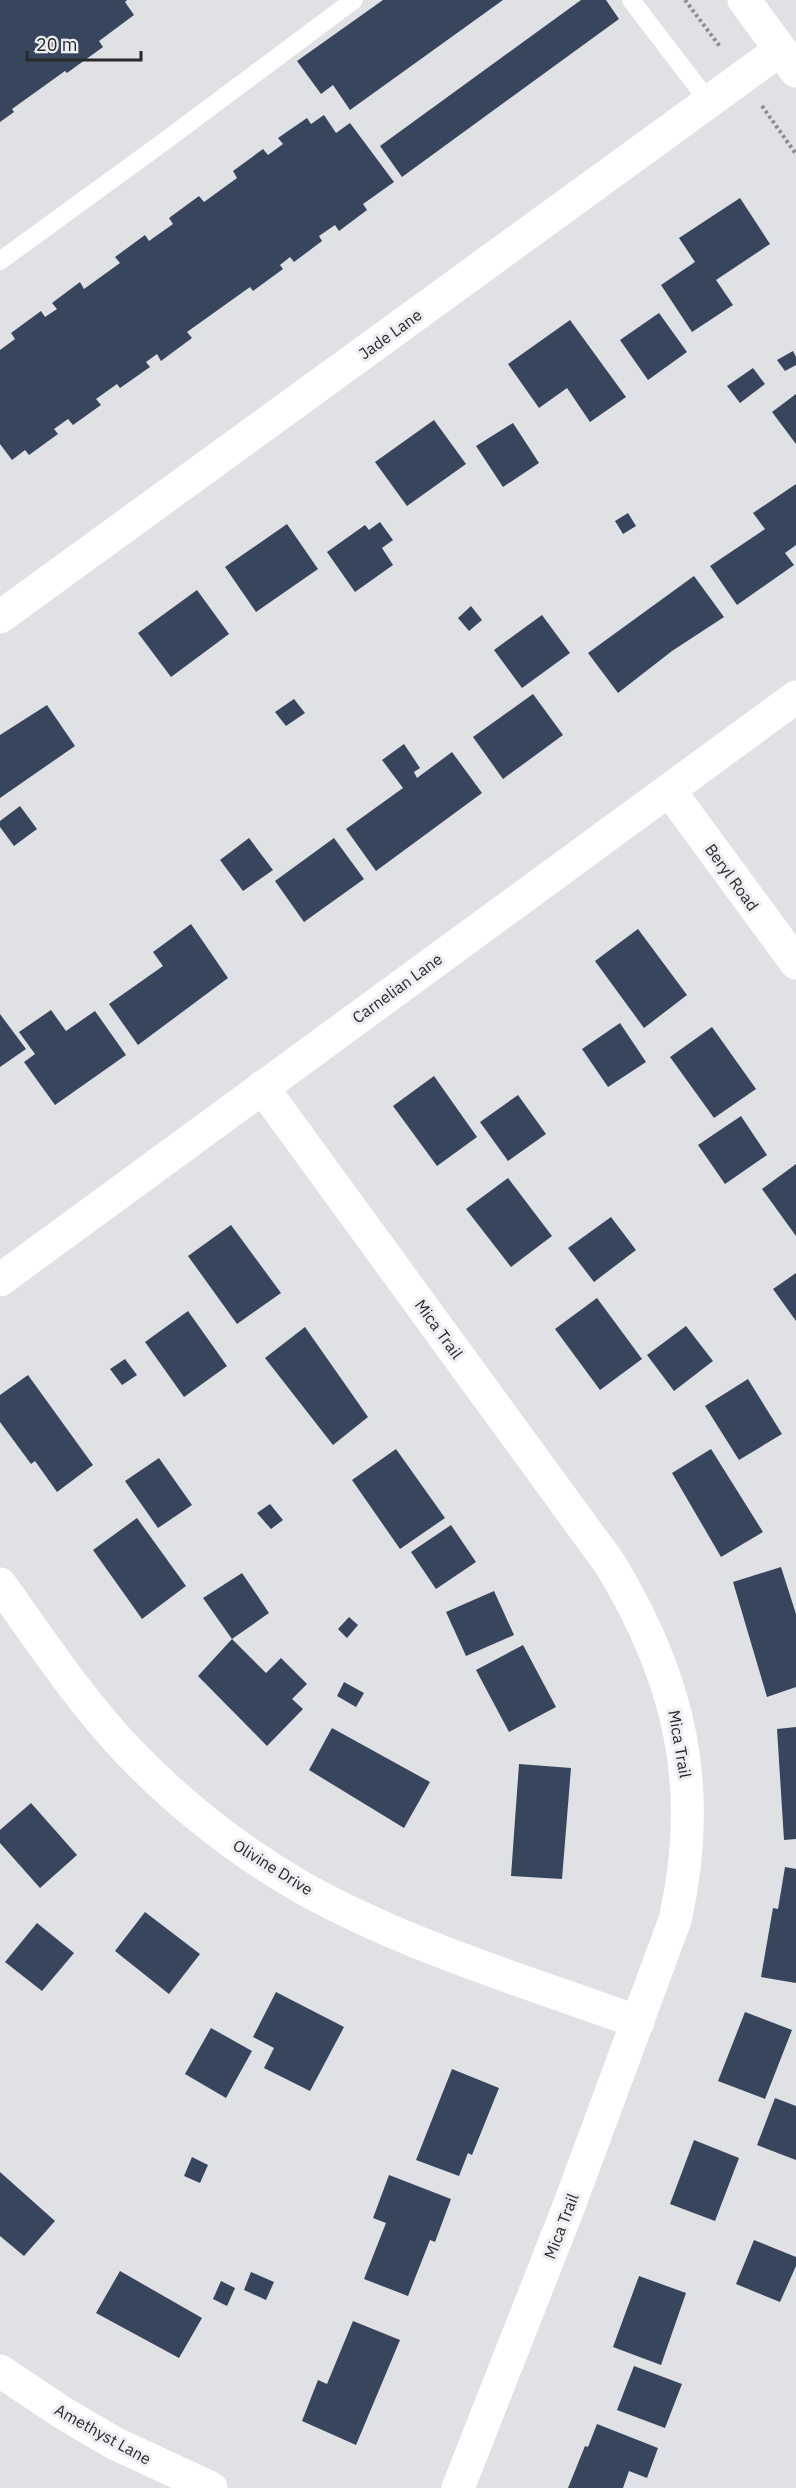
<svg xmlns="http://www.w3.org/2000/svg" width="796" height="2488" font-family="'IBM Plex Sans',sans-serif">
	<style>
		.building { fill: #38465d }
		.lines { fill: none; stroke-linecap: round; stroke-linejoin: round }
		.path { stroke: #8b8d8f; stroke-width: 4; stroke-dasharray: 3 3; stroke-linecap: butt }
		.service { stroke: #fff; stroke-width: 18 }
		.minor { stroke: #fff; stroke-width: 33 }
		.tertiary { stroke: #fff; stroke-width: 33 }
		.labels { text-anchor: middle; stroke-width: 6; stroke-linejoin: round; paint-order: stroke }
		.street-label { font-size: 16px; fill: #28292a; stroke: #eceef2 }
	</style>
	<rect width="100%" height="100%" fill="#dfe1e5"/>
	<path class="building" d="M0,0H127L125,2L134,15L99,41L103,47L67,73L65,71L12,109L14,112L0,122Z
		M383,0H503L350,110L333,85L321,94L297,61Z
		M581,0H606L619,19L402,177L380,146Z
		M324,115L336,133L350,123L394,182L363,204L367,210L339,231L335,225L319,236L322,241L294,262L290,257L280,265L283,269L253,291L250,287L187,332L192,338L161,361L157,354L146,362L150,367L120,388L117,384L96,399L101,405L73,425L68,419L54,429L58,434L29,455L25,450L12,460L0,444V350L15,339L11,333L41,311L45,317L57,309L52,303L80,282L84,289L120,263L115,257L145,235L149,241L173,224L169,218L199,196L204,202L237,178L233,171L263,149L268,155L283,144L278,138L307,118L311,124Z
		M740,198L770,244L716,280L733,305L692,332L661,285L695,262L679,238Z
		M659,313L687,352L648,380L620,340Z
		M570,320L626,397L590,422L567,388L539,408L508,364Z
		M793,351L796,357V365L785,371L777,360Z
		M753,368L765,384L740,403L727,386Z
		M796,394V444L772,412Z
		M434,420L466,464L407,506L375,462Z
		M513,423L539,463L503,487L476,446Z
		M796,484V545L785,553L794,565L737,605L710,566L765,529L753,513Z
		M628,513L636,526L623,534L615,521Z
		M380,522L393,540L382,548L393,565L355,592L327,552L365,525L369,530Z
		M287,524L318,569L256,612L225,567Z
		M694,576L724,617L672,651L618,693L588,653Z
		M197,590L229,634L171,677L138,633Z
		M471,606L482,620L469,631L458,618Z
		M542,615L570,653L522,688L494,650Z
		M533,694L563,735L503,779L473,737Z
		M294,699L305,713L286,726L275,712Z
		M47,705L75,746L0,798V735Z
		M404,744L420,768L414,772L417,778L452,752L482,793L376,871L346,829L403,788L382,760Z
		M20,806L37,829L14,846L0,827V821Z
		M249,838L273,870L243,891L220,860Z
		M334,838L364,879L304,922L275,881Z
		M191,924L228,978L138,1045L109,1004L163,966L153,952Z
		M638,929L687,995L644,1028L595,961Z
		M51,1010L66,1031L95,1011L126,1055L55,1105L24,1062L35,1054L19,1032Z
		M0,1014L26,1049L0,1067Z
		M620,1023L646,1062L608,1087L582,1049Z
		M712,1027L756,1089L714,1118L670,1057Z
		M434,1076L477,1137L437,1166L393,1106Z
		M518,1095L546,1134L508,1161L480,1122Z
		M741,1116L767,1155L725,1184L698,1145Z
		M796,1164V1236L762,1189Z
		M508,1178L552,1236L511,1267L466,1209Z
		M611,1217L636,1250L594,1282L568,1248Z
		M231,1225L281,1293L237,1324L188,1256Z
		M796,1273V1321L773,1289Z
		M597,1298L642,1359L600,1390L555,1329Z
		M188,1311L227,1366L184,1397L145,1342Z
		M686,1326L713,1361L674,1391L647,1355Z
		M305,1327L368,1417L333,1445L265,1358Z
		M125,1359L137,1375L122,1385L110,1369Z
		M28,1375L93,1465L57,1492L35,1461L31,1464L0,1422V1395Z
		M748,1379L782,1434L739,1460L705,1406Z
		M396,1449L445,1518L400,1549L352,1480Z
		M711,1449L763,1532L721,1557L672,1473Z
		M159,1458L192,1505L158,1528L125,1481Z
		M270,1504L283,1520L271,1529L257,1513Z
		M137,1518L186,1586L142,1619L93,1550Z
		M451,1525L476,1562L436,1589L411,1552Z
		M781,1567L796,1614V1687L767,1697L733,1582Z
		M242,1573L269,1613L232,1639L203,1598Z
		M494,1591L514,1635L466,1656L446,1612Z
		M349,1617L358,1625L347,1638L338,1629Z
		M232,1639L266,1673L281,1658L307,1684L292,1699L303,1709L267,1746L198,1676Z
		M523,1645L556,1707L509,1732L476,1670Z
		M344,1682L364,1693L356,1707L337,1696Z
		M796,1727V1839L784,1840L777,1729Z
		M332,1728L430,1782L404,1828L309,1770Z
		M519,1764L571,1768L562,1879L511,1876Z
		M31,1803L77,1855L40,1888L0,1843V1830Z
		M785,1867L796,1869V1983L761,1977L773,1908L778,1909Z
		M145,1912L200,1954L169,1994L115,1951Z
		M37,1923L74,1953L42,1991L5,1962Z
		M276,1992L344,2027L310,2091L264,2068L274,2048L253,2037Z
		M745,2012L792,2030L765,2099L718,2081Z
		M211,2028L252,2051L226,2098L185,2074Z
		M452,2069L499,2088L472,2155L468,2153L459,2176L416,2160Z
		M775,2098L796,2106V2160L757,2145Z
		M694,2140L739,2158L715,2221L670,2204Z
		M192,2157L208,2165L200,2183L184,2176Z
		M0,2172L55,2221L24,2256L0,2236Z
		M389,2175L451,2199L435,2242L430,2240L408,2296L364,2279L386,2223L373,2218Z
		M754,2240L796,2257V2266L780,2302L736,2284Z
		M120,2271L202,2318L179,2358L96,2313Z
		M251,2272L274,2282L266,2300L244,2290Z
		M639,2276L686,2293L661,2365L613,2347Z
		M221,2281L235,2288L227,2306L213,2299Z
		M353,2321L400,2340L356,2445L302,2421L318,2380L327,2384Z
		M634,2366L682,2384L665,2428L617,2410Z
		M597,2424L658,2448L647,2478L629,2471L623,2488H568L585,2446L588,2447Z"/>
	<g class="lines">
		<path class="path" d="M685,0L721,48
			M762,106L796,154"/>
		<path class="service" d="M631,0L709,102
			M0,261L158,146L354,0"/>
		<path class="minor" d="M0,617L780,50
			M669,790L796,963
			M262,1087L610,1564C680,1679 705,1788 675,1920L569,2206L458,2488
			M0,1280L796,697
			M0,1584C41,1641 81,1702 130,1753C180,1805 239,1851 301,1887C406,1946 525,1981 638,2022
			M0,2371L63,2413L114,2443L211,2488"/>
		<path class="tertiary" d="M744,0L796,71"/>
	</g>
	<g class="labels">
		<g class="street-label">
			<text transform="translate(390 334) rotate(-36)" y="6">Jade Lane</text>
			<text transform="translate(732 877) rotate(54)" y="6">Beryl Road</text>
			<text transform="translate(397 988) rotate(-36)" y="6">Carnelian Lane</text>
			<text transform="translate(439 1329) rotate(54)" y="6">Mica Trail</text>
			<text transform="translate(680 1744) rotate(80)" y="6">Mica Trail</text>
			<text transform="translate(273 1867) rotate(32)" y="6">Olivine Drive</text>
			<text transform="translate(561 2226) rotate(-69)" y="6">Mica Trail</text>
			<text transform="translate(103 2434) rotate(29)" y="6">Amethyst Lane</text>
		</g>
	</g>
	<path d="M27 51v9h114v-9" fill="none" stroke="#28292a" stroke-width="3"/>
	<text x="36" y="51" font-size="18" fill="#28292a" stroke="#eceef2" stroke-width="4.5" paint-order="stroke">20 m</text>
</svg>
